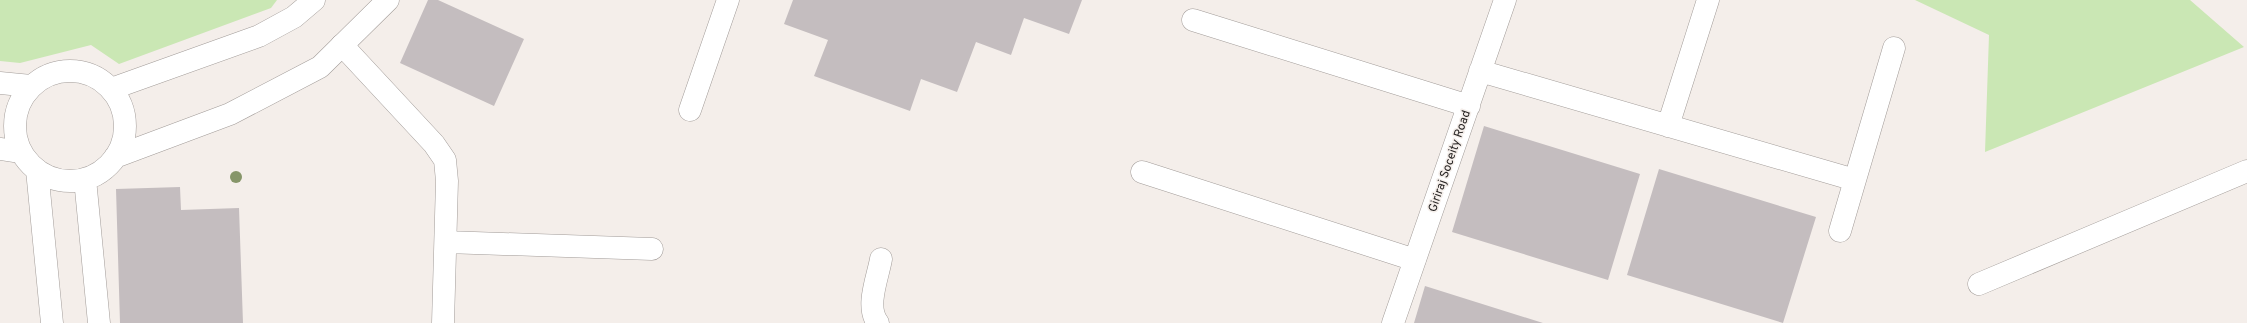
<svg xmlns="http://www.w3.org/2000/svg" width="2247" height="323" font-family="Overpass,sans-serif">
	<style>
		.green { fill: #cae7b4 }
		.building { fill: #c4bdbf }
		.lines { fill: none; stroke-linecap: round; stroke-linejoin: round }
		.minor-casing { stroke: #a29c99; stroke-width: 23 }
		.tertiary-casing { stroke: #a29c99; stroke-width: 23 }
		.minor { stroke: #fff; stroke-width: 22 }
		.tertiary { stroke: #fff; stroke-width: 22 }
		.tree { fill: #869569 }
		.labels { text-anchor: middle; stroke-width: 3; stroke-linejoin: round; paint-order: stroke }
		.street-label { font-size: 12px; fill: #272423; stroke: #f4eeea }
	</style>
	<rect width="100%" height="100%" fill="#f4eeea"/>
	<path class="green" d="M0,0H277L271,8L119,64L91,45L20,63L0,61Z
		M1915,0H2190L2244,47L1985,152L1989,35Z"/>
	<path class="building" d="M428,0H438L524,39L494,106L400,63Z
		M793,0H1082L1069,34L1024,18L1011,55L976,42L957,92L921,79L910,111L814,76L828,40L784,24Z
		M1484,126L1640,174L1608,280L1452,232Z
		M1659,169L1816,217L1783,323L1627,275Z
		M180,187L181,210L239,208L243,323H120L116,189Z
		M1425,286L1543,323H1414Z"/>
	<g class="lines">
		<g class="minor-casing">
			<path id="minor" d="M1193,20L1469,106
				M342,45L434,144L445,160L447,181L443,323
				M1480,71L1855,180L1894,48
				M690,110L728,0
				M1668,126L1708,0
				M1142,172L1415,260
				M1840,231L1855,180
				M446,242L652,249
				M1979,284L2247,171
				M878,323C865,307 878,277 881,259
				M1393,323L1505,0"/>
		</g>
		<g class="tertiary-casing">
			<path id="tertiary" d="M15 126a55 55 0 1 1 110 0a55 55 0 1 1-110 0Z
				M0,83L31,86
				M111,89L259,36L294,17L314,0
				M0,149L21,152
				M115,157L230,114L320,67L388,0
				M37,170L52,323
				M85,179L99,323"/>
		</g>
		<use href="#minor" class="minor"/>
		<use href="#tertiary" class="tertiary"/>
	</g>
	<circle class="tree" cx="236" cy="177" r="6"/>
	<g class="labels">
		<g class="street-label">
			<text transform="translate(1449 161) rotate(-71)" y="4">Giriraj Soceity Road</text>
		</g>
	</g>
</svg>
